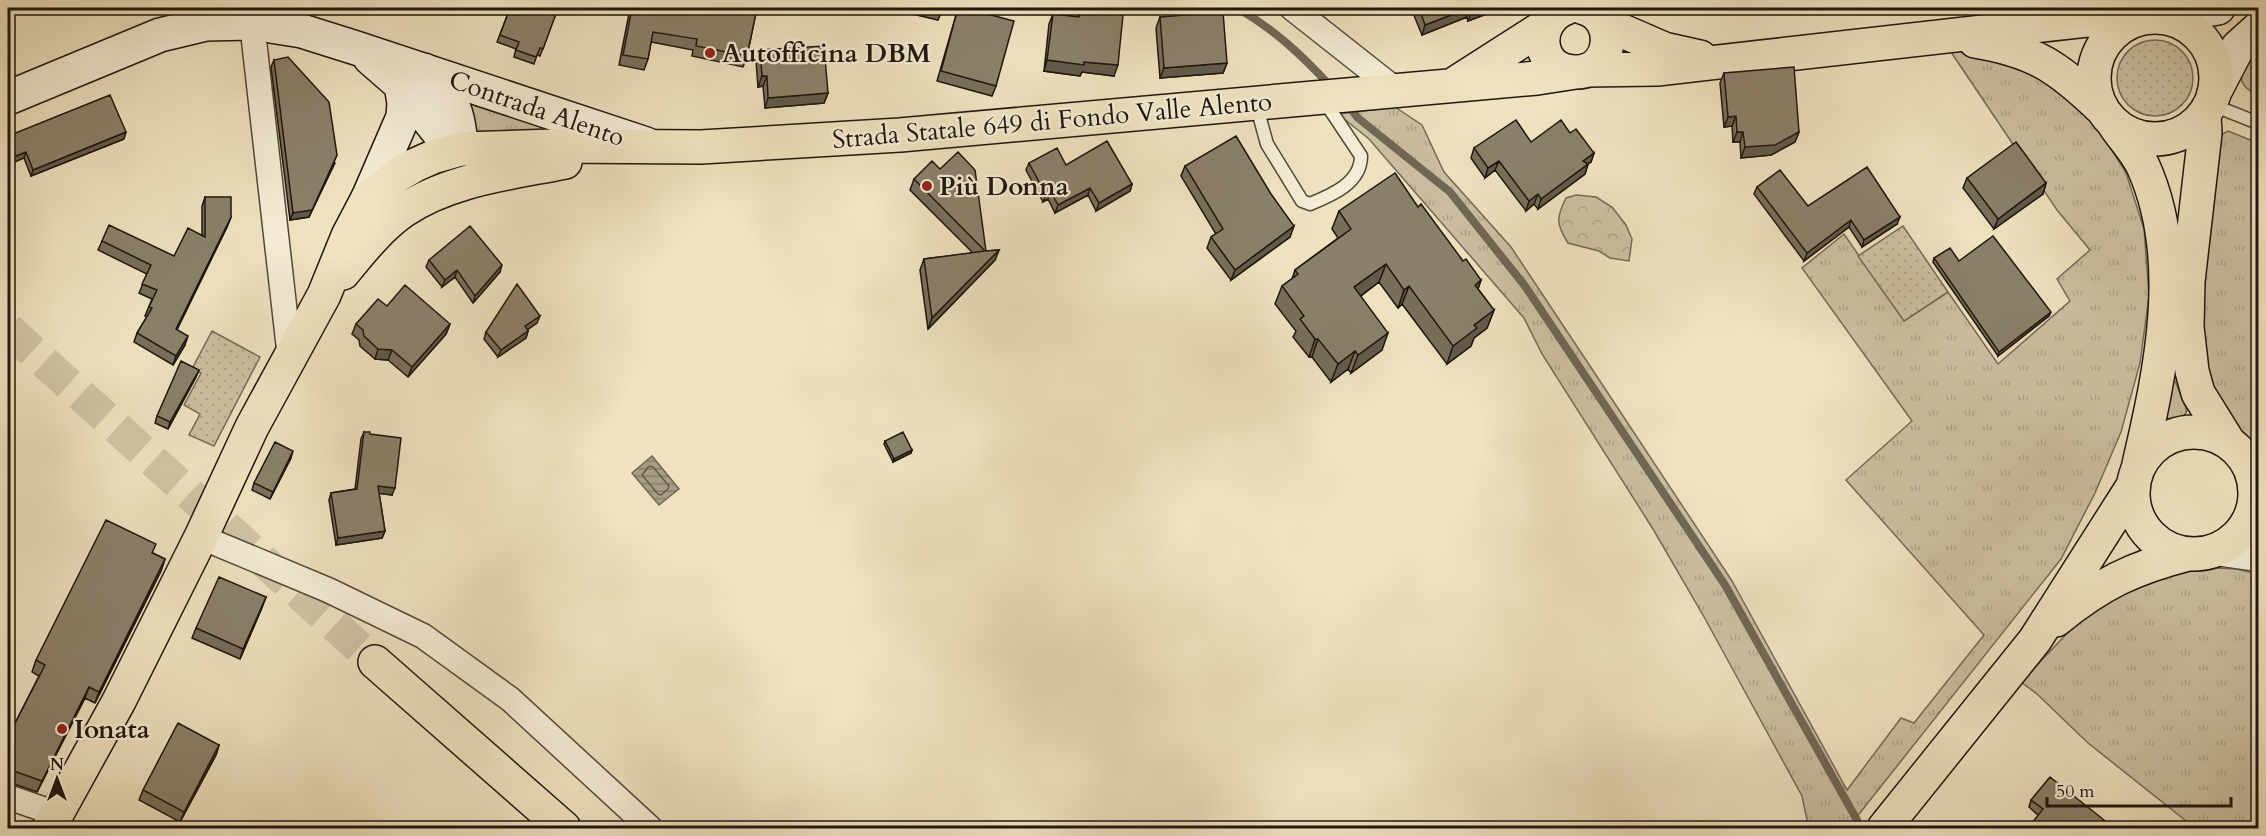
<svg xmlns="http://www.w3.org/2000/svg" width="2266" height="836" font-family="Cardo,serif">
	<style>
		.grass { fill: url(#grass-tufts); stroke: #756a58; stroke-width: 1.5 }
		.forest { fill: url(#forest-crowns); stroke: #756a58; stroke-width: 1.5 }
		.park { fill: url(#park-dots); stroke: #756a58; stroke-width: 1.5 }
		.water { fill: url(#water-rules); stroke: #716754; stroke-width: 1.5 }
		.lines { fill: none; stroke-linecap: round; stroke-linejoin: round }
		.shore { stroke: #645a48; stroke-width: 1.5 }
		.stream { stroke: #716754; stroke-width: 8 }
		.trunk-tunnel { stroke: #cfc3a4; stroke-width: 33; stroke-dasharray: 33 16; stroke-linecap: butt }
		.service-casing { stroke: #53493a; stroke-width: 15 }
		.minor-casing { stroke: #53493a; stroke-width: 27 }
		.secondary-casing { stroke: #1f160e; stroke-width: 36 }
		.primary-casing { stroke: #1f160e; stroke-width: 36 }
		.trunk-casing { stroke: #1f160e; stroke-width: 36 }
		.service { stroke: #f4ecd5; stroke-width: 12 }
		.minor { stroke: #f4ecd5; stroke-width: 24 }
		.secondary { stroke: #f4ecd5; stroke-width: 33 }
		.primary { stroke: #eee2bf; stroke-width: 33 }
		.trunk { stroke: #eee2bf; stroke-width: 33 }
		.wall { fill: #786e5b; stroke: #1f160e; stroke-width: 1.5 }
		.shaded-wall { fill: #615a4a; stroke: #1f160e; stroke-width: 1.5 }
		.building { fill: #8b806a; stroke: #1f160e; stroke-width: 1.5 }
		.poi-dot { fill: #8f2418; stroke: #f4ecd5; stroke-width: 2 }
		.labels { text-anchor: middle; stroke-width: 4.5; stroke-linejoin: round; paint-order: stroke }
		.poi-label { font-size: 26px; font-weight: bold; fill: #1f160e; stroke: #f4ecd5; text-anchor: start }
		.street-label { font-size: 26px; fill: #1f160e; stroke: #f4ecd5 }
	</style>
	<defs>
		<pattern id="grass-tufts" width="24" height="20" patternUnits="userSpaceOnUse" patternTransform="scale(1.5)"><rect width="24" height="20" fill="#cbbfa1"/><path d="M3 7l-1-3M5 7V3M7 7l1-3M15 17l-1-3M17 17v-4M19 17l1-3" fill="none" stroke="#aea389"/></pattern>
		<pattern id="forest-crowns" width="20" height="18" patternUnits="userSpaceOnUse" patternTransform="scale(1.5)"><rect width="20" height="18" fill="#cbbfa1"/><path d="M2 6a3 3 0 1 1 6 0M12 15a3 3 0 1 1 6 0" fill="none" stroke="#aea389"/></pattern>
		<pattern id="park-dots" width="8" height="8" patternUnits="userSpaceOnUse" patternTransform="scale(1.5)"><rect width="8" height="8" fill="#cbbfa1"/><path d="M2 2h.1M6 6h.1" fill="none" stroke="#aea389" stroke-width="1.8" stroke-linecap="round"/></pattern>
		<pattern id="water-rules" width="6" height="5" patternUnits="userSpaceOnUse" patternTransform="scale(1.5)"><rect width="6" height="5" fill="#a89d83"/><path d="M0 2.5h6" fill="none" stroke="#887f6a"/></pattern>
	</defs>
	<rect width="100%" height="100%" fill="#eee2bf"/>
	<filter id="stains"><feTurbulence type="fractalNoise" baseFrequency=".00333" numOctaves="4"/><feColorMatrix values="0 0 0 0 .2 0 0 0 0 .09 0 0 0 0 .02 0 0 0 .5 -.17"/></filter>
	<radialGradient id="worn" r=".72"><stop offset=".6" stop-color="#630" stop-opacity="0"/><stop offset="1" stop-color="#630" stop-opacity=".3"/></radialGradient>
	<path class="grass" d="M2258,47V95C2228,82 2245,65 2258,47Z
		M1949,49L1993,57L2044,78L2076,102L2096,124L2126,173L2144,229L2149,296L2140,363L2121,432L2095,493L2061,559L1848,828H1801L1807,820L1802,796L1703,615L1653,529L1542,354L1524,318L1369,139L1338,114L1395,107L1422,125L1444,172L1511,247L1592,369L1732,581L1847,790L1901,718L1914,723L1984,635L1846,480L1912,421L1802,268L1844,234L1904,321L1948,292L1998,364L2070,301L2057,279L2090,250L2057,210Z
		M462,101L514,106L558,129L470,135Z
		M2228,131L2258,143V454L2217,406L2196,337L2212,140Z
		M2171,371L2187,411L2184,416L2153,423Z
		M2201,567L2236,569L2258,574V828H2195L2088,743L2037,694L2021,682L2093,606L2137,584Z"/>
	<path class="forest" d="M1576,195L1596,197L1612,207L1626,225L1632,239L1629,261L1610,258L1599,251L1568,243C1556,224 1556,218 1566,198Z"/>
	<path class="park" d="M2117 78a38 38 0 1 1 76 0a38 38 0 1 1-76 0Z
		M1903,226L1948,292L1904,321L1858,256Z
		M212,331L260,357L214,446L189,435L200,414L184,405L201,373L192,369Z"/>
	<path class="water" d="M652,456L679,489L659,505L632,473Z"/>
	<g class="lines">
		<path class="shore" d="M649,466L653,467L669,486L668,489L661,495L658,494L642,475Z"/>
		<path class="stream" d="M1237,8C1274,29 1303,56 1332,88
			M1346,103L1358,118L1450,192L1525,286L1725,585L1857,820"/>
		<path class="trunk-tunnel" d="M8,329L375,662"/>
		<g class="service-casing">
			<path id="service" d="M1256,104L1267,144L1302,201L1310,204C1332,195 1361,183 1361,156L1323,99
				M2210,104L2258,123"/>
		</g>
		<g class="minor-casing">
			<path id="minor" d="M1292,8L1396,90
				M257,9L252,23L290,358
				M2248,464L2258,477
				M201,537L328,590L423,636L510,699L650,828
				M2209,552L2258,559
				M8,797L57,814"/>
		</g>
		<g class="secondary-casing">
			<path id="secondary" d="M2162,17L2218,8
				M370,58L401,85L443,138L461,149
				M424,70C452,101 459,106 461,149
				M2214,93L2238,47L2258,29
				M8,98L160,35L206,24L252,23L302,31L356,48L646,144
				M368,198L403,117L404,103L401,85"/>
		</g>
		<g class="primary-casing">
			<path id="primary" d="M1566,8C1531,22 1537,72 1576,72C1613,72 1619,18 1584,8
				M2094 78a61 61 0 1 1 122 0a61 61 0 1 1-122 0Z
				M1604,23L1664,49L1700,57
				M1975,41C2035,51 2058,67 2101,108
				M1587,70L1657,69L2087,20L2132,21
				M1456,83L1545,26
				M2204,115L2205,133L2188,281L2187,327L2192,371L2198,393L2229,443
				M2114,124C2123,138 2136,151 2143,166C2185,259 2161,370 2139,464
				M343,273C361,251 380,227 403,211C450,179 511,173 565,162
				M2133 493a61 61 0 1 1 122 0a61 61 0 1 1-122 0Z
				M2056,620C2100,584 2133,568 2188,554
				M49,828L119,701L201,537L252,427L324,295L348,236L368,198L398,175L415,165L433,157L461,149L553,146L701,147L900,135L1537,78L1576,72
				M1884,828L2035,640L2133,486"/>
		</g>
		<g class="trunk-casing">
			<path id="trunk" d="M375,662L564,828"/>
		</g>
		<use href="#service" class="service"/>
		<use href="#minor" class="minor"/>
		<use href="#secondary" class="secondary"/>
		<use href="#primary" class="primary"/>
		<use href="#trunk" class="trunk"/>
	</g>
	<path class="wall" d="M510,8H558L540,56L537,55L534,64L514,57L516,49L497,42Z
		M630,8H757L747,56L743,67L692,56L693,50L651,42L648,59L644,70L619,65Z
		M887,8H943L938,20Z
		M958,8L996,86L992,96L937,81Z
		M1332,8H1347L1342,14Z
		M1411,8H1497L1495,11L1468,21L1467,17L1422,35Z
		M1080,10L1114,76L1082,72L1080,76L1044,71L1049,24L1053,14L1077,17Z
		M1160,17L1227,63L1223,73L1160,78L1156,28Z
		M760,50L828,93L824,103L765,108L763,86L758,87L756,61Z
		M274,60L335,163L309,217L290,220L271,67Z
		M1724,73L1799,132L1795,142L1771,155L1741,158L1740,142H1733L1732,126L1724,127L1720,83Z
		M1570,133L1594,153L1591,162L1588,164L1585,174L1538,209L1534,204L1526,211L1495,170L1485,178L1471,158L1474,148L1531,142Z
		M8,136L124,139L31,176L24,158Z
		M1029,163L1066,165L1132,184L1130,191L1096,211L1088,195L1055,213L1048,199L1043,202L1026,170Z
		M1185,166L1290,237L1231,280L1207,248L1211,237L1216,234L1181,176Z
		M940,169L986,251L999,250L995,260L928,329L920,270L924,259L973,253L910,190L914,179Z
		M1967,178L2046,183L2043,194L1994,229L1963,188Z
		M1757,187L1808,206L1897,224L1862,247L1849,227L1804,261L1754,194Z
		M205,197L231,217L227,227L177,330L185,345L173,365L134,342L137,333L147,317L145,316L152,299L139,293L147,274L98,250L102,241L174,256L202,235V206Z
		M1418,207L1463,261L1481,280L1478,289L1494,310L1487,328L1474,338L1471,346L1447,364L1402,304L1398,308L1379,282L1361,296L1382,350L1351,373L1348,369L1331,382L1312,357H1309L1293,337L1296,331L1275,304L1282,286L1292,279L1295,270L1338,238L1332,229L1339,211Z
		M1934,258L2049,316L1998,356L1933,262Z
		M429,260L500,272L473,303L455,277L442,287L426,267Z
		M387,306L450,324L446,334L408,377L388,360L375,359L360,346L359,340L352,334L356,324Z
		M537,323L527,330L528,331L526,338L498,357L484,339L486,332Z
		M199,370L196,377L168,429L155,423L157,416Z
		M364,432L392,495L379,493L385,531L382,538L336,545L329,500L331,493L355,489L361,439Z
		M885,441L912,450L911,453L893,462L884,444Z
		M291,458L270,499L252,490L254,483Z
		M153,553L165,559L161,571L95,703L85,698L37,792L8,782V737L39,676L32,672L36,660Z
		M266,597L240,659L192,638L196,628Z
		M219,745L216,755L180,822L139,800L143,790Z
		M2031,800L2114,828L2038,815L2029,807Z"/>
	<path class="shaded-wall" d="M1469,8H1470L1467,17L1422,35L1425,25Z
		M1481,8H1497L1495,11L1468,21L1472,11Z
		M1047,60L1084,62L1118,65L1114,76L1082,72L1080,76L1044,71Z
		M1227,63L1223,73L1160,78L1164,68Z
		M762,76H767L763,86L758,87Z
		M828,93L824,103L765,108L768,98Z
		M1736,116L1732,126L1724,127L1728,117Z
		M126,132L124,139L31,176L33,170Z
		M1737,132H1743L1740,142H1733Z
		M1799,132L1795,142L1771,155L1741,158L1745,147Z
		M26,152L24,158L8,165V159Z
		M1594,153L1591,162L1579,170L1583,161Z
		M337,155L309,217L290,220L293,213Z
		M1499,161L1495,170L1485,178L1488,168Z
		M1588,164L1585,174L1538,209L1541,199Z
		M2046,183L2043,194L1994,229L1998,219Z
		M1132,184L1130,191L1096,211L1099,203Z
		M1090,188L1088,195L1055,213L1058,205Z
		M1051,192L1048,199L1043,202L1046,195Z
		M1538,194L1534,204L1526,211L1529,201Z
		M231,217L227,227L172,338L176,329Z
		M1900,217L1897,224L1862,247L1864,240Z
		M1851,220L1849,227L1804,261L1807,253Z
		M1294,226L1290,237L1231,280L1235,270Z
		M999,250L995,260L928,329L932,318Z
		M1386,264L1379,282L1348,305L1354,287Z
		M502,265L500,272L473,303L475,296Z
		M457,270L455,277L442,287L445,280Z
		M1481,280L1475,297V285Z
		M1409,286L1402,304L1398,308L1404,290Z
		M1494,310L1487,328L1474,338L1471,346L1447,364L1453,346L1474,325Z
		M2051,312L2049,316L1998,356L1999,352Z
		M540,316L537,323L522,333L525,326Z
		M450,324L446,334L408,377L412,367Z
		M528,331L526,338L498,357L501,350Z
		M1388,333L1382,350L1351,373L1358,355Z
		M188,336L185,345L173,365L176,356Z
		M1315,339H1318L1312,357H1309Z
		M378,349L392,350L388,360L375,359Z
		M1355,351L1348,369L1331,382L1338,364Z
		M199,370L196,377L168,429L170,422Z
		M912,450L911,453L893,462L894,459Z
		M293,451L291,458L270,499L273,492Z
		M378,486L395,488L392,495L375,493Z
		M385,531L382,538L336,545L338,538Z
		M165,559L161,571L95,703L99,692Z
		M266,597L262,608L240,659L243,649Z
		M89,687L85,698L37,792L42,781Z
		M219,745L216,755L180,822L184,812Z"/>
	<path class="building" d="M510,8H558L543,49L540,48L536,57L516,50L519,42L500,35Z
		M632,8H757L747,56L696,46L697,39L653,32L648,59L623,55Z
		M958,8H965L1014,21L996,86L941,71Z
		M1419,8H1469L1425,25Z
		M1471,8H1481L1472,11Z
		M1080,10L1123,15L1118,65L1084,62V65L1047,60L1053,14L1079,17Z
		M1223,12L1227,63L1164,68L1160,17Z
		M824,46L828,93L768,98L767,76H762L760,50Z
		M288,57L329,102L337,155L312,210L293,213L274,60Z
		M1794,67L1799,132L1775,145L1745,147L1743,132H1737L1736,116L1728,117L1724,73Z
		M110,95L126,132L33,170L26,152L8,159V136Z
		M1516,120L1531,142L1561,120L1570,133L1576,129L1594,153L1583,161L1588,164L1541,199L1538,194L1529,201L1499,161L1488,168L1474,148Z
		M1236,136L1271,194L1294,226L1235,270L1211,237L1223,229L1185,166Z
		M1107,141L1132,184L1099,203L1090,188L1058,205L1051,192L1046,195L1029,163L1057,148L1066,165Z
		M2016,142L2046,183L1998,219L1967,178Z
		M958,152L975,170L986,251L999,250L932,318L924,259L985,251L914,179L932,161L940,169Z
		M1867,167L1900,217L1864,240L1851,220L1807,253L1757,187L1780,170L1808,206Z
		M1395,173L1418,207L1421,204L1463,261L1466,259L1481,280L1475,285L1494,310L1474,325L1477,328L1453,346L1409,286L1404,290L1386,264L1354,287L1388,333L1358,355L1355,351L1338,364L1318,339H1315L1300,319L1304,316L1282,286L1298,274L1295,270L1351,229L1339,211Z
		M205,197H231V217L176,329L188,336L176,356L137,333L152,308L149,307L157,290L142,284L151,265L102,241L109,225L174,256L188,228L205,237Z
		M470,226L502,265L475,296L457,270L445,280L429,260Z
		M1993,236L2051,312L1999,352L1934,258L1950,248L1959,261Z
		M517,284L540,316L525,326L528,331L501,350L486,332Z
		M405,285L450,324L412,367L392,350L378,349L364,336L363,330L356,324L378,299L387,306Z
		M181,361L199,370L170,422L157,416Z
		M364,432H370V434L401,438L395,488L378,486L385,531L338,538L331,493L357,489Z
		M903,432L912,450L894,459L885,441Z
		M275,442L293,451L273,492L254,483Z
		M106,520L156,544L152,553L165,559L99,692L89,687L42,781L8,769V737L45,665L36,660Z
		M219,577L266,597L243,649L196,628Z
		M178,723L219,745L184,812L143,790Z
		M2050,777L2114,828H2028L2043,809L2031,800Z"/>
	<g class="poi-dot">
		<circle cx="710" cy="53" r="6"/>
		<circle cx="927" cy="186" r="6"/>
		<circle cx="62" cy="729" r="6"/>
	</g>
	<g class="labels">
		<g class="poi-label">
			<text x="722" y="62">Autofficina DBM</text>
			<text x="939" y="195">Più Donna</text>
			<text x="74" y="738">Ionata</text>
		</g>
		<g class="street-label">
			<text transform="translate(537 108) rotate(19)" y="9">Contrada Alento</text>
			<text transform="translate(1052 120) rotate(-5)" y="9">Strada Statale 649 di Fondo Valle Alento</text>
		</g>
	</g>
	<rect width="2266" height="836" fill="none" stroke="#eee2bf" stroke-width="30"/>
	<rect x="9" y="9" width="2248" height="818" fill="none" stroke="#1f160e" stroke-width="3"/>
	<rect x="15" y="15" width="2236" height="806" fill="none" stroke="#1f160e" stroke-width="1.5"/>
	<g transform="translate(57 779)" stroke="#f4ecd5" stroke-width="4.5" paint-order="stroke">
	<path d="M0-4.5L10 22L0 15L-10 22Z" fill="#1f160e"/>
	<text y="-9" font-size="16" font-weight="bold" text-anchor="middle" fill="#1f160e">N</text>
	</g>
	<path d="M2047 797v9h184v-9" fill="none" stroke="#1f160e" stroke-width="3"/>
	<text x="2056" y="797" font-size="18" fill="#1f160e" stroke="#f4ecd5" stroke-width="4.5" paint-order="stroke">50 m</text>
	<rect width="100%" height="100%" filter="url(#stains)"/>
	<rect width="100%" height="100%" fill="url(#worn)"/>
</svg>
